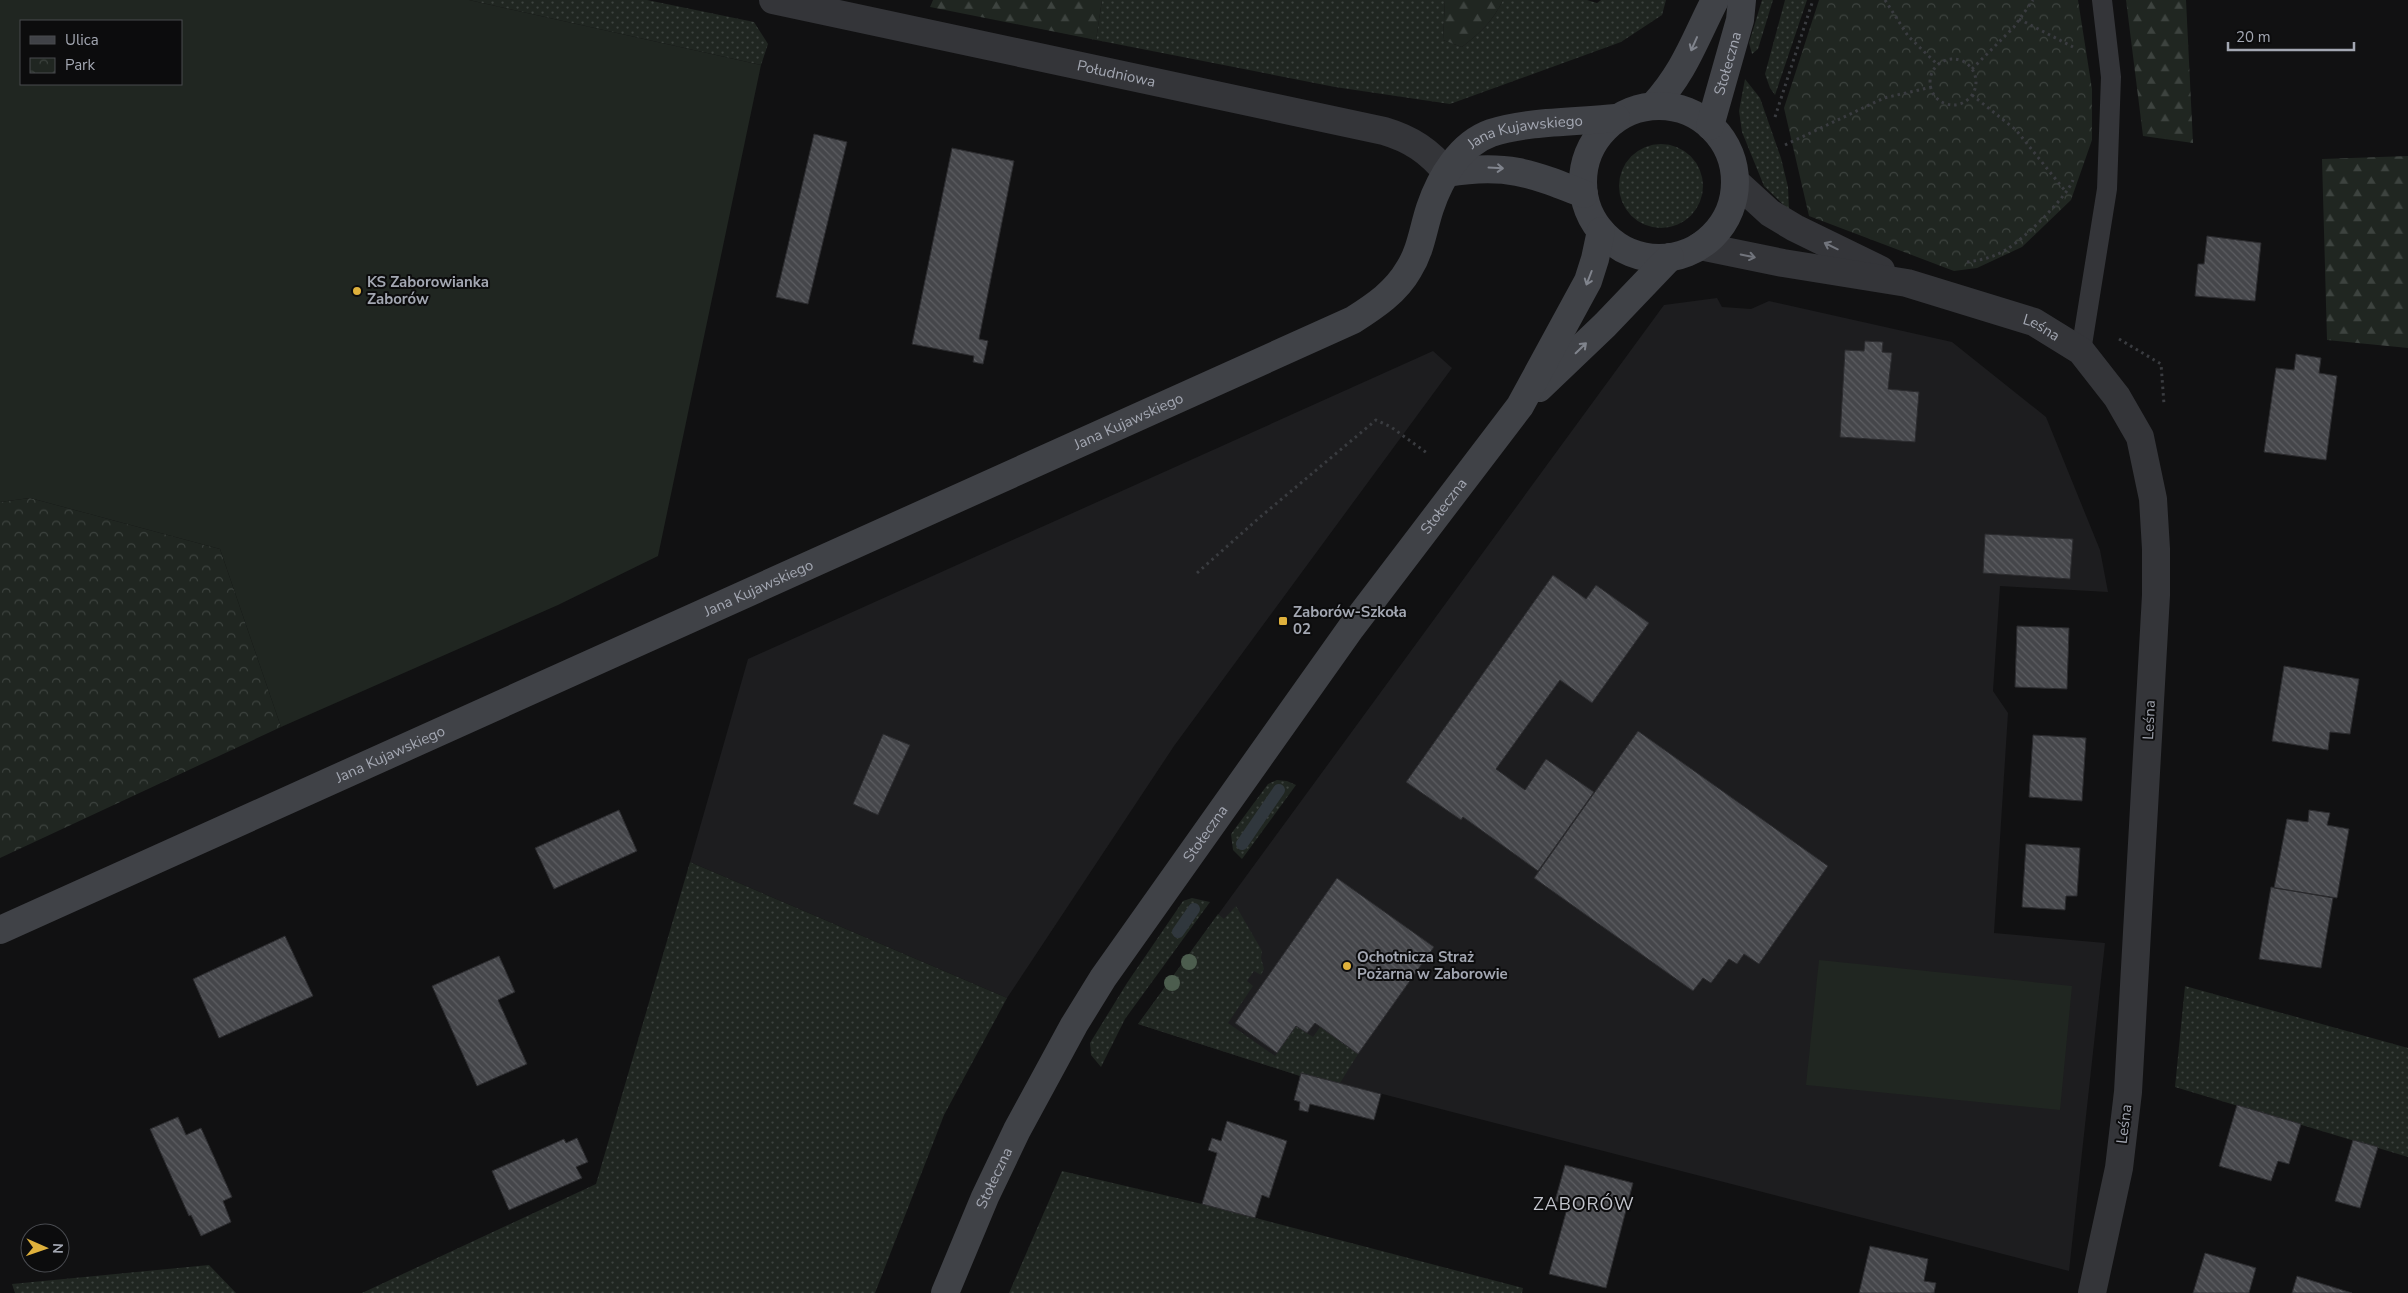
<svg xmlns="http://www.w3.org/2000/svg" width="2408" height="1293" font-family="'Nunito Sans',sans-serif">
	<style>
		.built { fill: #1d1d1f }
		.grass { fill: url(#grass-dots) }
		.forest { fill: url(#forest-firs) }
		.park { fill: url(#park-crowns) }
		.pitch { fill: #202621; fill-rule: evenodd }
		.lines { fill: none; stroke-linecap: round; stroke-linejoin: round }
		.stream { stroke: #30373d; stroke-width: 12 }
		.building { fill: url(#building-back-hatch); stroke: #2b2b2e }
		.path { stroke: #3a3c40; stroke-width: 3; stroke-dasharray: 2.5 4; stroke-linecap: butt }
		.service { stroke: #343539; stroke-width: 20 }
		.minor { stroke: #343539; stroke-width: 28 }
		.tertiary { stroke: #343539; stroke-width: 28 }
		.secondary { stroke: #404247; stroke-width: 28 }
		.tree { fill: #4c5d4e }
		.oneway { stroke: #80848d }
		.oneway2 { stroke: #71747c }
		.poi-dot { fill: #dfb13c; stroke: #0c0c0d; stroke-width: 2 }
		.labels { text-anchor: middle; stroke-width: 4; stroke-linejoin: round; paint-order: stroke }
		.street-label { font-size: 15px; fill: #a3a7b2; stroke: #0c0c0d }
		.poi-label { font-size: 15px; font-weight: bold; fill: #a3a7b2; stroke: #0c0c0d; text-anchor: start }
		.quarter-label { font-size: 18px; letter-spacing: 1px; fill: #c4c6ce; stroke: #0c0c0d }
	</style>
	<defs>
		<pattern id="grass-dots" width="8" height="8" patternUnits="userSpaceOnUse" patternTransform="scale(1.25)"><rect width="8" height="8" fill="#202621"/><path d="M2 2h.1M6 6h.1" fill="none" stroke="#3d433f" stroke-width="1.8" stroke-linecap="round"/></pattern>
		<pattern id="forest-firs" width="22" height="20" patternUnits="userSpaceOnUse" patternTransform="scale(1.25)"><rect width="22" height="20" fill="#202621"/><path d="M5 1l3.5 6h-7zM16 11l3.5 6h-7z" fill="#3d433f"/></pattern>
		<pattern id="park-crowns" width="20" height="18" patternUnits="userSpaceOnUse" patternTransform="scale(1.25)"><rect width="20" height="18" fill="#202621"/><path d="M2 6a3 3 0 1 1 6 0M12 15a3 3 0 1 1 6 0" fill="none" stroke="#3d433f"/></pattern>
		<pattern id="building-back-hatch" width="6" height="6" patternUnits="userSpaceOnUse" patternTransform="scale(1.25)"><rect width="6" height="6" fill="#45464a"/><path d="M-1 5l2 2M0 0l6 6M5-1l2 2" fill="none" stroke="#5d5e62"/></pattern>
	</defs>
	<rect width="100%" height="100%" fill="#111112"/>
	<path class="built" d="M1717,298L1722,307L1751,309L1769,301L1952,342L2046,417L2100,550L2108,592L2000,586L1993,691L2008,713L1994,933L2105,943L2069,1271L1301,1073L1300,1076L1138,1024L1664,305Z
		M1433,351L1452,368L1174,746L1007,998L690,862L748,659Z"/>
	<path class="grass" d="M469,0H647L754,22L768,44L761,65Z
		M1102,0H1445L1443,40L1462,47C1480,33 1493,21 1503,0H1587L1597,3L1601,0H1666L1662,15L1621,42L1450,104L1335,87L1096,40Z
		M1762,0H1773L1758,49L1752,54L1749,43Z
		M1785,0H1807L1775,95L1770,88L1765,74Z
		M1745,79L1760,98L1781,158L1788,187L1789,210L1764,186L1742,132L1739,111Z
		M1619 186a42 42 0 1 1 84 0a42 42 0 1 1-84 0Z
		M1277,780L1287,781L1296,785L1242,859L1233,850L1231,834L1268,784Z
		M690,862L1007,998L944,1115L875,1293H362L596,1184Z
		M1192,898L1210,902L1125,1019L1101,1067L1091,1055L1090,1043L1127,983L1183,901Z
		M1236,906L1262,951L1261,958L1264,969L1261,975L1254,971L1247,981L1253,986L1228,1023L1275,1056L1296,1026L1313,1037L1320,1027L1358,1054L1340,1083L1301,1073L1300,1076L1138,1024L1218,914L1224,919Z
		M2185,986L2408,1048V1157L2175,1087Z
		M1062,1171L1202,1204L1523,1288L1522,1293H1009Z
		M209,1265L236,1293H15L12,1284Z"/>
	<path class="forest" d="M933,0H1102L1096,40L930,7Z
		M1445,0H1503C1493,21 1480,33 1462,47L1443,40Z
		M2126,0H2186L2193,143L2143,136Z
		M2408,156V348L2327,340L2322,159Z"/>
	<path class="park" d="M1819,0H2078L2092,89V140L2071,200L2022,247L1977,268L1954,271L1809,216L1784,108Z
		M30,498L220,549L281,727L0,858V502Z"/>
	<path class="pitch" d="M0,0H469L761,65L658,556L558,605L281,727L220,549L30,498L0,502ZM181,21V84H21V21Z
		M1819,960L2072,986L2060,1110L1806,1085Z"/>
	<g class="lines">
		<path class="stream" d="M1242,844L1279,790
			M1178,932L1194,909"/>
	</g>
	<path class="building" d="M814,134L847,142L808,304L776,297Z
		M952,148L1014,161L979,339L988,341L983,364L973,362L974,356L912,344Z
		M2207,236L2261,243L2255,301L2195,296L2198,264H2204Z
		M1865,341L1883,342L1882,352L1892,353L1888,389L1919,392L1915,442L1840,437L1845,350L1864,351Z
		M2296,354L2321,358L2319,373L2337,376L2326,460L2264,452L2276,368L2294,370Z
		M1985,534L2073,539L2070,579L1983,573Z
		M1553,575L1586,599L1596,585L1649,623L1592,703L1560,680L1496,769L1525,790L1546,759L1594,792L1538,871L1463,817L1461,820L1406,782Z
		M2017,626L2069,628L2067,689L2015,687Z
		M2284,666L2359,679L2350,734L2330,732L2328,750L2272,741Z
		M1638,731L1828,866L1759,964L1744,954L1737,964L1729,959L1711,983L1703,978L1693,991L1534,878Z
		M883,734L910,745L878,815L853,804Z
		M2033,735L2086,738L2082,801L2029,797Z
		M619,810L637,851L554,889L535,848Z
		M2309,810L2330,813L2327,825L2349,829L2337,898L2274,888L2287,819L2308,822Z
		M2026,844L2080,848L2077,896H2066L2065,910L2022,907Z
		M1337,878L1434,947L1358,1054L1315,1023L1307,1033L1296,1026L1277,1053L1235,1023Z
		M2271,887L2333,898L2321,968L2259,959Z
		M285,936L313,996L219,1038L193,979Z
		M499,956L515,992L498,1000L527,1064L477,1086L432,986Z
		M1301,1073L1381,1094L1374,1120L1310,1104L1308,1112L1299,1110L1300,1102L1294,1100Z
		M2237,1105L2301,1124L2289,1164L2278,1161L2271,1181L2219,1166Z
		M178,1117L186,1135L201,1128L232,1197L223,1201L231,1222L201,1236L191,1215L189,1216L150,1129Z
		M1227,1121L1287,1141L1269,1198L1262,1195L1255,1218L1202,1204L1217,1153L1208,1150L1212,1138L1221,1141Z
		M577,1138L588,1162L576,1167L582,1178L509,1210L492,1171L564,1139L566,1143Z
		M2353,1140L2378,1147L2360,1208L2335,1201Z
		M1565,1165L1633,1183L1606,1288L1549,1274L1568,1205L1555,1201Z
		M1870,1246L1928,1259L1924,1281L1936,1283L1934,1293H1859Z
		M2205,1253L2256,1268L2249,1293H2193Z
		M2297,1276L2352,1293H2292Z"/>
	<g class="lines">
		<path class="path" d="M1885,0L1908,36L1938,65
			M2019,19L2073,47
			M1930 82a23 23 0 1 1 46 0a23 23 0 1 1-46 0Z
			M1972,69L2014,27L2033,0
			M1972,95L2016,130L2066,192
			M1775,117L1813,0
			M1785,145L1884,98L1932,87
			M1967,262C1982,260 1995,257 2007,249C2024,239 2067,197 2073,180
			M2119,339L2161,364L2164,404
			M1197,573L1259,518L1376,420L1391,427L1427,453"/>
		<path class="service" d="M2081,351L2107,189L2111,77L2102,0"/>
		<path class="minor" id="s1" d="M773,0L1384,131C1411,139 1429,151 1447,173"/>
		<g class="tertiary">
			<path d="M1735,181L1770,213L1795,228L1881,270"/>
			<path id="s2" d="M1700,246L1783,263L1907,283L2034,322L2081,351L2117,397L2140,437L2153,499L2156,549V595L2128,1092L2119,1168L2092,1293"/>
		</g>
		<g class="secondary">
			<path d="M1653,106C1685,71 1694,41 1715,0"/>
			<circle cx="1659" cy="182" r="76"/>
			<path id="s3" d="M1710,126L1740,20L1742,0"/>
			<path d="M1447,173C1505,163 1531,173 1584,194"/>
			<path d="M1539,388L1605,325L1670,257"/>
			<path id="s4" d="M0,930L1353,320C1375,306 1396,292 1409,269C1421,250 1423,229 1430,208C1440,178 1460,144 1491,133C1527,121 1578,122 1616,118"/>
			<path id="s5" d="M945,1293L985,1197L1017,1130L1074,1025L1103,978L1351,628L1520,406L1588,281L1595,259L1601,231"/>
		</g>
	</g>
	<g class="tree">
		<circle cx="1189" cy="962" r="8"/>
		<circle cx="1172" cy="983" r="8"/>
	</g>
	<defs><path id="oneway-shaft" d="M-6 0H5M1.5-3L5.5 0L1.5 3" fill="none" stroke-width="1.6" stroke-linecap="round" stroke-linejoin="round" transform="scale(1.25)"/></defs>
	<g class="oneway">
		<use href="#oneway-shaft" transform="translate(1694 44) rotate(114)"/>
		<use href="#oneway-shaft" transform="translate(1496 168) rotate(3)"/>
		<use href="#oneway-shaft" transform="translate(1589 278) rotate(111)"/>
		<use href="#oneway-shaft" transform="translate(1581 348) rotate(-44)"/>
	</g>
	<g class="oneway2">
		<use href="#oneway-shaft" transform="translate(1831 246) rotate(-154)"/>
		<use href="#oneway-shaft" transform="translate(1748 256) rotate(12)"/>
	</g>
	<g class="poi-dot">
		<circle cx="357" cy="291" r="5"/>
		<rect x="1278" y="616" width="10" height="10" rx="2.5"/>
		<circle cx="1347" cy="966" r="5"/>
	</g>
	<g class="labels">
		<g class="street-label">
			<text dy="5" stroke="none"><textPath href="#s3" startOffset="65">Stołeczna</textPath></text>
			<text dy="5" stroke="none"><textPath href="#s1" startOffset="351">Południowa</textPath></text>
			<text dy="5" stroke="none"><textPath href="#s4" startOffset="1759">Jana Kujawskiego</textPath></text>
			<text dy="5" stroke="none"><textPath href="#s2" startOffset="352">Leśna</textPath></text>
			<text dy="5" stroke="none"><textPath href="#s4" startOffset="1238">Jana Kujawskiego</textPath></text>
			<text dy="5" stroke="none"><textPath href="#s5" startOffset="935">Stołeczna</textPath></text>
			<text dy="5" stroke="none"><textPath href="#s4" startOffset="832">Jana Kujawskiego</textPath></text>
			<text transform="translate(2149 720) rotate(-87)" y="5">Leśna</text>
			<text dy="5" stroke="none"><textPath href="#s4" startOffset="428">Jana Kujawskiego</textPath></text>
			<text dy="5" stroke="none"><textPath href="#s5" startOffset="530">Stołeczna</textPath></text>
			<text transform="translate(2124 1124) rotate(-83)" y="5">Leśna</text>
			<text dy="5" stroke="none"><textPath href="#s5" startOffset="125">Stołeczna</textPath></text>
		</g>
		<g class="poi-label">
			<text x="367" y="287">KS Zaborowianka<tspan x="367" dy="17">Zaborów</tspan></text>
			<text x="1293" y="617">Zaborów-Szkoła<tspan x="1293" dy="17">02</tspan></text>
			<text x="1357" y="962">Ochotnicza Straż<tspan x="1357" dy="17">Pożarna w Zaborowie</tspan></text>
		</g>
		<g class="quarter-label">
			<text x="1584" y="1210">ZABORÓW</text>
		</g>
	</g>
	<rect x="20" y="20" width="162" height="65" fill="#0c0c0d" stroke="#484a4f"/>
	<rect x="30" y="36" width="25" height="8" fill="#404247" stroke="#484a4f"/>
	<text x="65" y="45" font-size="15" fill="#a3a7b2">Ulica</text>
	<rect x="30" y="58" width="25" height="15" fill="url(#park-crowns)" stroke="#484a4f"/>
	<text x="65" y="70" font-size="15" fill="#a3a7b2">Park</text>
	<g transform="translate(45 1248) rotate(92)"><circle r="24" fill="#0c0c0d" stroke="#484a4f"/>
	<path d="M0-4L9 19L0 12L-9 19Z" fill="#dfb13c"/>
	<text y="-8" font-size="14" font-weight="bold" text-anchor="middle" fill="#a3a7b2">N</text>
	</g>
	<path d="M2228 42v8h126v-8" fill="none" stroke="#a3a7b2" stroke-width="2.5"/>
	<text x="2236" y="42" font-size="15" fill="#a3a7b2" stroke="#0c0c0d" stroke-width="4" paint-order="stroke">20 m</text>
</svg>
